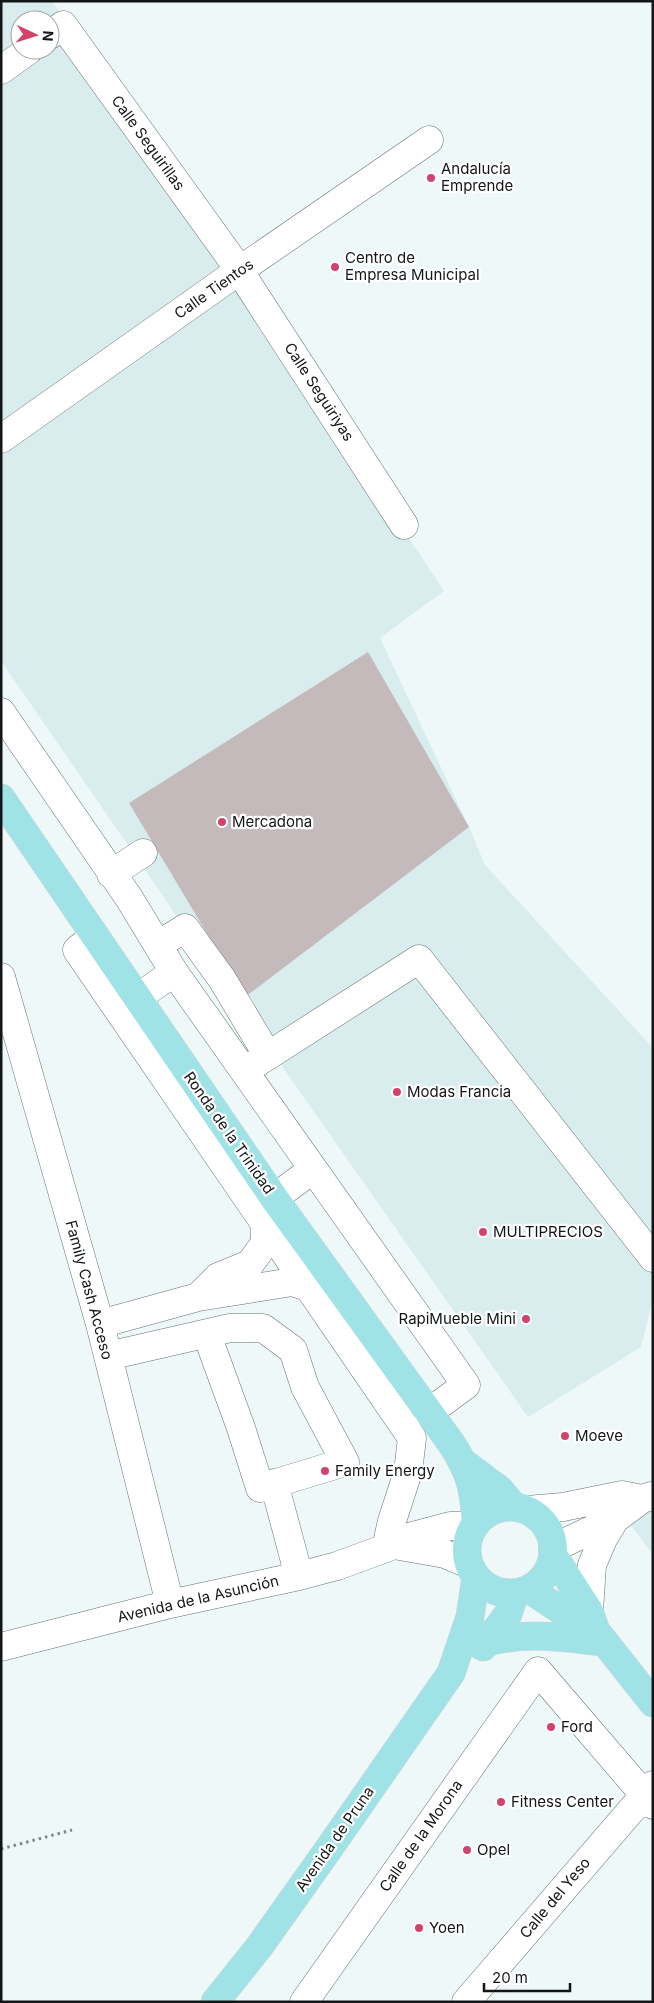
<svg xmlns="http://www.w3.org/2000/svg" width="654" height="2003" font-family="Inter,sans-serif">
	<style>
		.built { fill: #d9edee; fill-rule: evenodd }
		.building { fill: #c4babb }
		.lines { fill: none; stroke-linecap: round; stroke-linejoin: round }
		.minor-casing { stroke: #667070; stroke-width: 29 }
		.major-casing { stroke: #d5d5d5; stroke-width: 29 }
		.path { stroke: #818788; stroke-width: 3; stroke-dasharray: 2.5 4; stroke-linecap: butt }
		.minor { stroke: #fff; stroke-width: 28 }
		.major { stroke: #9fe3e7; stroke-width: 28 }
		.poi-dot { fill: #d2436b; stroke: #fff; stroke-width: 2 }
		.labels { text-anchor: middle; stroke-width: 4.5; stroke-linejoin: round; paint-order: stroke }
		.street-label { font-size: 15px; fill: #131617; stroke: #fff }
		.poi-label { font-size: 15px; fill: #131617; stroke: #fff; text-anchor: start }
	</style>
	<rect width="100%" height="100%" fill="#eef8f9"/>
	<path class="built" d="M1,1H52L444,591L380,638L469,827L485,865L653,1048V1299L641,1347L528,1417L185,928L1,661ZM20,20H50V50H20Z
		M653,1508V1555L625,1517Z"/>
	<path class="building" d="M368,652L469,827L245,997L129,803Z"/>
	<g class="lines">
		<g class="minor-casing">
			<path id="minor" d="M50,35L63,25L233,261L404,525
				M1,70L29,50
				M1,439L240,270L429,140
				M1,712L129,898L174,972L466,1385L428,1413
				M111,874L143,853
				M94,936L77,950L412,1438L408,1472L392,1521L386,1548
				M158,945L185,928L222,979L268,1056
				M1,977L100,1324L170,1604
				M136,999L174,972
				M244,1071L419,959L653,1258
				M274,1198L312,1170
				M199,1296L218,1277L250,1264L265,1243L264,1220
				M100,1324L198,1297L292,1282L311,1288
				M108,1356L230,1328H263L293,1350L305,1387L345,1462L260,1488L241,1428L207,1335
				M274,1483L299,1576
				M527,1510L563,1507L622,1495L642,1499
				M394,1545L445,1554L469,1564
				M553,1548L615,1519L642,1499L651,1496
				M589,1611L592,1565L603,1539L615,1519
				M1,1647L170,1604L299,1576L337,1566L394,1545L409,1537L450,1526H474
				M304,2002L538,1671L653,1805
				M466,2002L653,1785"/>
		</g>
		<g class="major-casing">
			<path id="major" d="M1,798L274,1198L451,1443C470,1472 474,1488 476,1523
				M464,1463L500,1490L514,1507
				M467 1550a43 43 0 1 1 86 0a43 43 0 1 1-86 0Z
				M553,1555L589,1611L596,1631L653,1703
				M529,1589L577,1621L596,1631
				M488,1642C531,1631 561,1638 604,1642
				M483,1647L508,1614L515,1593
				M215,2002L259,1947L330,1847L451,1673L470,1617L476,1577"/>
		</g>
		<path class="path" d="M1,1849L72,1830"/>
		<use href="#minor" class="minor"/>
		<use href="#major" class="major"/>
	</g>
	<g class="poi-dot">
		<circle cx="431" cy="178" r="5"/>
		<circle cx="335" cy="267" r="5"/>
		<circle cx="222" cy="822" r="5"/>
		<circle cx="397" cy="1092" r="5"/>
		<circle cx="483" cy="1232" r="5"/>
		<circle cx="526" cy="1319" r="5"/>
		<circle cx="565" cy="1436" r="5"/>
		<circle cx="325" cy="1471" r="5"/>
		<circle cx="551" cy="1727" r="5"/>
		<circle cx="501" cy="1802" r="5"/>
		<circle cx="467" cy="1850" r="5"/>
		<circle cx="419" cy="1928" r="5"/>
	</g>
	<g class="labels">
		<g class="street-label">
			<text transform="translate(148 143) rotate(54)" y="5">Calle Seguirillas</text>
			<text transform="translate(214 289) rotate(-35)" y="5">Calle Tientos</text>
			<text transform="translate(319 392) rotate(57)" y="5">Calle Seguiriyas</text>
			<text transform="translate(229 1133) rotate(55)" y="5">Ronda de la Trinidad</text>
			<text transform="translate(89 1290) rotate(75)" y="5">Family Cash Acceso</text>
			<text transform="translate(198 1599) rotate(-13)" y="5">Avenida de la Asunción</text>
			<text transform="translate(421 1836) rotate(-55)" y="5">Calle de la Morona</text>
			<text transform="translate(335 1839) rotate(-55)" y="5">Avenida de Pruna</text>
			<text transform="translate(555 1898) rotate(-50)" y="5">Calle del Yeso</text>
		</g>
		<g class="poi-label">
			<text x="441" y="174">Andalucía<tspan x="441" dy="17">Emprende</tspan></text>
			<text x="345" y="263">Centro de<tspan x="345" dy="17">Empresa Municipal</tspan></text>
			<text x="232" y="827">Mercadona</text>
			<text x="407" y="1097">Modas Francia</text>
			<text x="493" y="1237">MULTIPRECIOS</text>
			<text x="516" y="1324" text-anchor="end">RapiMueble Mini</text>
			<text x="575" y="1441">Moeve</text>
			<text x="335" y="1476">Family Energy</text>
			<text x="561" y="1732">Ford</text>
			<text x="511" y="1807">Fitness Center</text>
			<text x="477" y="1855">Opel</text>
			<text x="429" y="1933">Yoen</text>
		</g>
	</g>
	<rect width="654" height="2003" fill="none" stroke="#131617" stroke-width="5"/>
	<g transform="translate(35 35) rotate(94)"><circle r="24" fill="#ffffff" stroke="#a1a2a2"/>
	<path d="M0-4L9 19L0 12L-9 19Z" fill="#d2436b"/>
	<text y="-8" font-size="14" font-weight="bold" text-anchor="middle" fill="#131617">N</text>
	</g>
	<path d="M484 1983v8h86v-8" fill="none" stroke="#131617" stroke-width="2.5"/>
	<text x="492" y="1983" font-size="15" fill="#131617" stroke="#ffffff" stroke-width="4" paint-order="stroke">20 m</text>
</svg>
